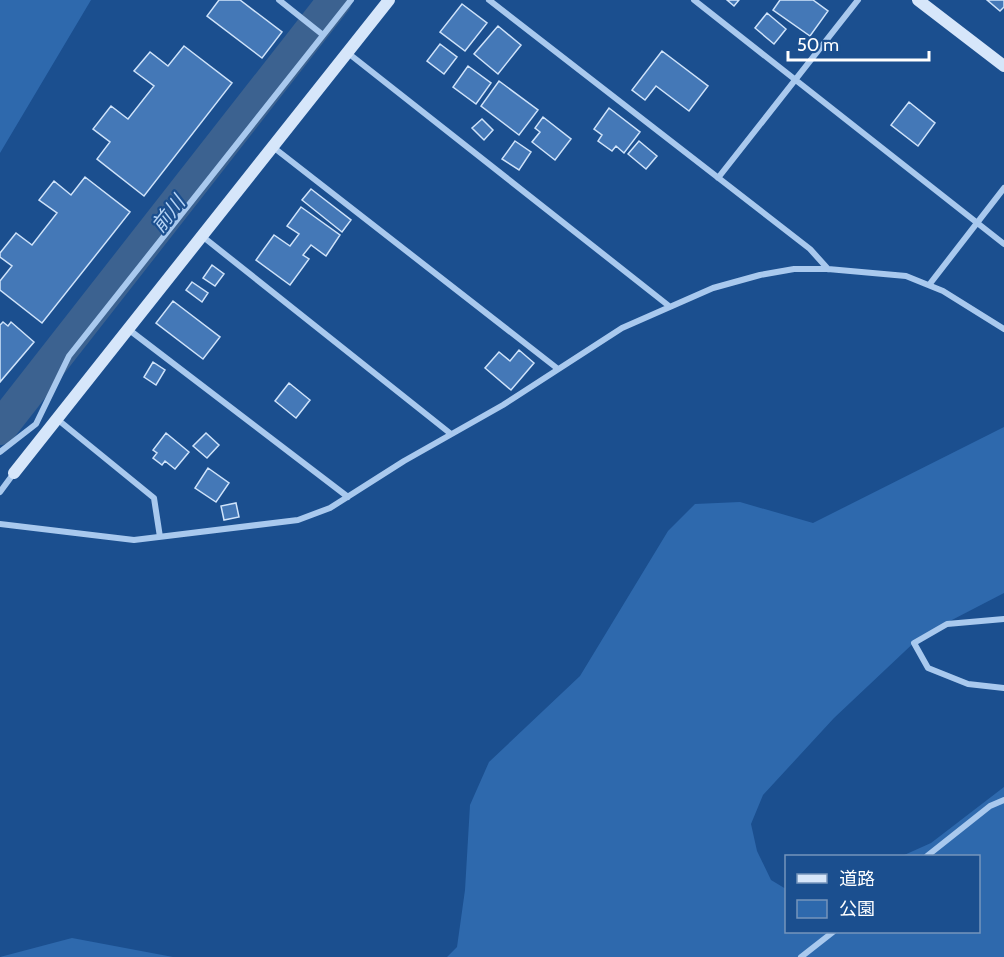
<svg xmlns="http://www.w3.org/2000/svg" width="1004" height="957" font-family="Cabin,'Noto Sans JP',sans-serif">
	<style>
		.green { fill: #2e69ad }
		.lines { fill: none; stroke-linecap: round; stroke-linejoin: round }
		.river { stroke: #3c6290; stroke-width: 34 }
		.building { fill: #4478b7; stroke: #cfe3fa; stroke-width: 1.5 }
		.street { stroke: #a9c9ee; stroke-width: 6 }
		.secondary { stroke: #d6e6fa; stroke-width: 12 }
		.labels { text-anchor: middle; stroke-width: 4.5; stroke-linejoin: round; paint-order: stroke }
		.water-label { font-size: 20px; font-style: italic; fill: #b5d3f5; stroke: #1b4f8f }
	</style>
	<rect width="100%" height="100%" fill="#1b4f8f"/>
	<path class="green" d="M0,0H91L0,153Z
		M1004,427V593L921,636L834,718L763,795L751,824L757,851L771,880L786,889V932H978V856H902L931,843L1004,787V957H447L457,947L465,890L470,805L489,762L580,676L668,531L695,504L740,502L813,523Z
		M72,938L173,957H0Z"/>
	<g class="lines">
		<path class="river" d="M0,428L335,0"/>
	</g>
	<path class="building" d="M219,0H240L282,32L262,58L207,16Z
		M727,0H739L734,6Z
		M780,0H813L828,11L810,36L773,10Z
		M987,0H1004V7L1000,11Z
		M462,4L487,23L465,51L440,32Z
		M767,13L786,29L774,44L755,28Z
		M498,26L521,45L498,74L474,54Z
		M440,44L457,57L444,74L427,61Z
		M184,46L232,83L144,196L97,159L110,142L93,129L111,106L128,119L154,86L134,71L150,52L168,66Z
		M662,51L708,86L689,111L656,86L645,100L632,90Z
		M468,66L491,83L476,104L453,87Z
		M499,81L538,110L519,135L481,106Z
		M909,102L935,123L918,146L891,125Z
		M609,108L640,132L624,153L616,146L612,151L598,141L602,135L594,129Z
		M543,117L571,139L555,160L532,142L540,132L535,128Z
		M482,119L493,130L484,140L472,128Z
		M515,141L531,152L519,170L502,159Z
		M639,141L657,156L646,169L628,154Z
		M85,177L130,212L42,323L0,290V281L12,266L0,257V253L16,233L32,245L57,213L39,200L54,181L71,195Z
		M311,189L351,220L342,232L302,200Z
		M301,207L340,235L326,256L311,245L303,255L309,259L290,285L256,260L274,235L290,246L299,234L287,226Z
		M212,265L224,274L215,286L203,278Z
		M192,282L208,293L202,302L186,290Z
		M173,301L220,337L203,359L156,323Z
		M3,322L8,326L11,322L34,342L0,382V325Z
		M519,350L534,363L511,390L485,368L499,352L510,361Z
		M153,362L165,370L156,385L144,377Z
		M289,383L310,400L296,418L275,401Z
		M166,433L189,452L175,469L165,461L162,465L153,458L157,453L153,450Z
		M206,433L219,445L207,458L193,446Z
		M208,468L229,483L216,502L195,488Z
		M236,503L239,517L224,520L221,506Z"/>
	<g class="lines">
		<path class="street" d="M279,0L323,35
			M489,0L810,249L828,269
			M694,0L1004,244
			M348,53L669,306
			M273,147L558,369
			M718,178L858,0
			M202,236L451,434
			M929,285L1004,188
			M128,329L348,497
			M57,419L154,498L160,537
			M0,452L36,424L69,356L351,0
			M0,492L14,473
			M0,524L134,540L298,520L330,508L404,461L503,405L622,328L713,288L760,275L794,269H828L906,276L943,291L1004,329
			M1004,619L947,624L914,643L928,668L968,684L1004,688
			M927,856L990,806L1004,800
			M801,957L833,932"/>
		<path class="secondary" d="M918,0L1004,66
			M14,473L389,0"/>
	</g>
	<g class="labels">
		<g class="water-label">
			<text transform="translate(168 214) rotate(-52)" y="7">前川</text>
		</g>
	</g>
	<rect x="785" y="855" width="195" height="78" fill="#1b4f8f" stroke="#7695bc" stroke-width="1.5"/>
	<rect x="797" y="874" width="30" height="9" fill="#d6e6fa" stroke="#7695bc" stroke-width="1.5"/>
	<text x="839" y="885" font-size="18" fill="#ffffff">道路</text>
	<rect x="797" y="900" width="30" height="18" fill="#2e69ad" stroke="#7695bc" stroke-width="1.5"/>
	<text x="839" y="915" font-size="18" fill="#ffffff">公園</text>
	<path d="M788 51v9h141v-9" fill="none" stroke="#ffffff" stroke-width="3"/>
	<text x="797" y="51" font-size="18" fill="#ffffff" stroke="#1b4f8f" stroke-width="4.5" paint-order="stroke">50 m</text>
</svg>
